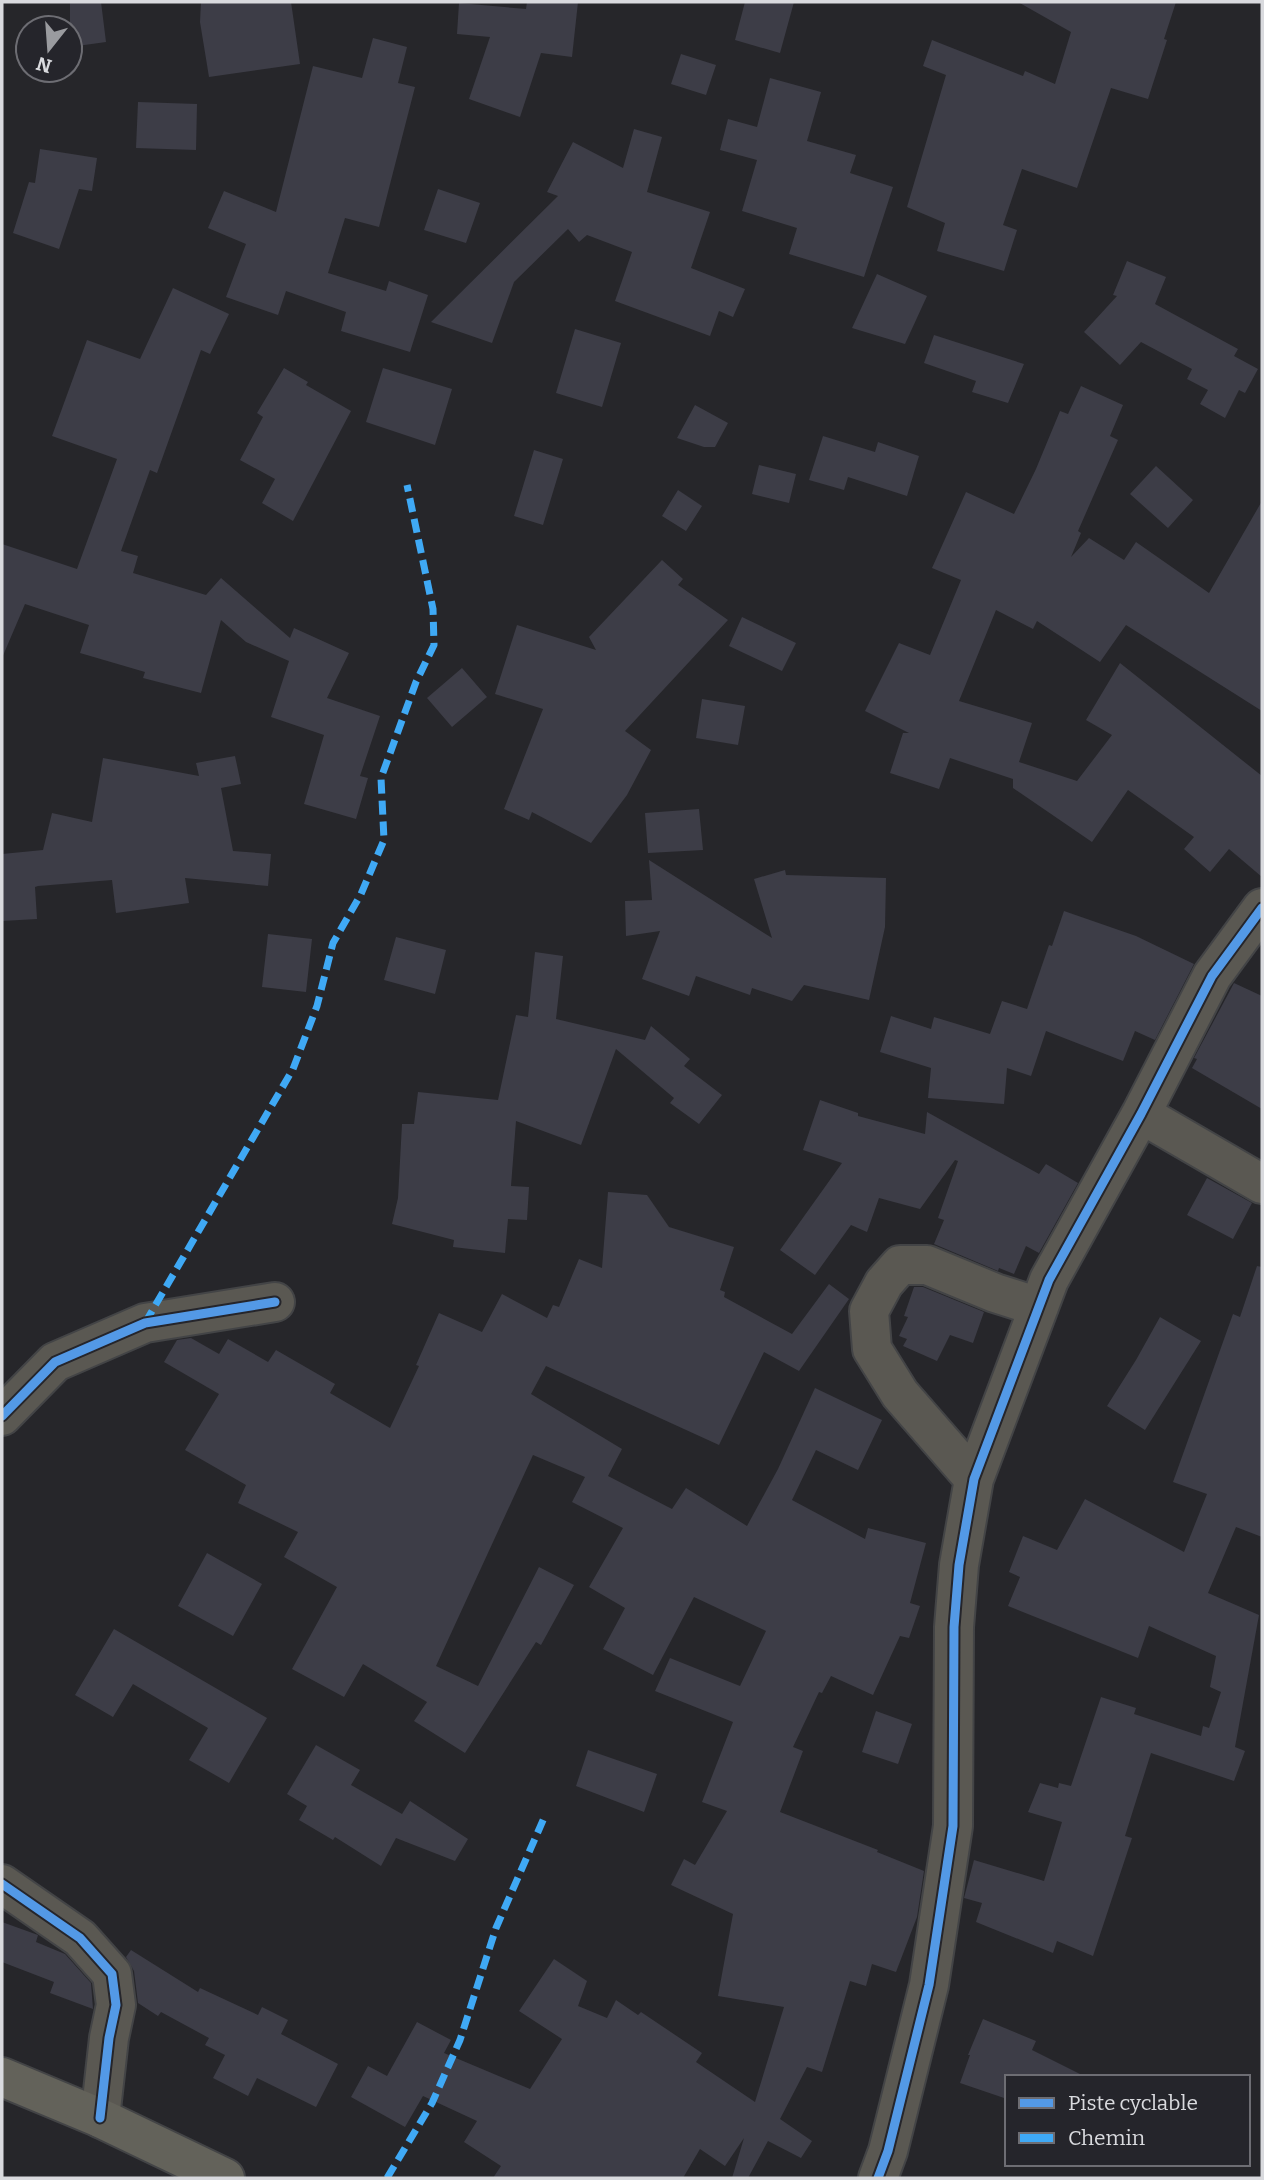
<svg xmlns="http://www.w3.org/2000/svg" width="1264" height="2180" font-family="Bitter,serif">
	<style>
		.building { fill: #3d3d47 }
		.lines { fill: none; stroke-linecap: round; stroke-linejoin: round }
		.minor-casing { stroke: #434446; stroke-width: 42 }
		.major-casing { stroke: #434446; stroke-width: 42 }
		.minor { stroke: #5a5852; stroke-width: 38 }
		.major { stroke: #63625a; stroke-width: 38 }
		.quiet { stroke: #3fa9f5; stroke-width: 7; stroke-dasharray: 14 7; stroke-linecap: butt }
		.cycleway-casing { stroke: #25252b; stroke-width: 13 }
		.cycleway { stroke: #5399e6; stroke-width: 9 }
	</style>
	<rect width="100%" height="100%" fill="#26262a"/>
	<path class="building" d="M70,2H101L106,42L70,47Z
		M201,2H291L300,64L209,77L200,22Z
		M527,2H578L572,57L541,53L520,117L469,99L490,37L457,34L459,3L526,9Z
		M745,2H794L780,53L735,40Z
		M1018,2H1176L1164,39L1167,40L1148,99L1111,88L1077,188L1022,169L1003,225L1017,230L1004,271L937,251L945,223L907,207L946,75L923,66L932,40L1023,76L1025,71L1055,84L1071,32Z
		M373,38L407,47L398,83L415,87L379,227L345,218L328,273L386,291L389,281L428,295L410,352L341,331L346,312L286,291L278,315L226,297L246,244L208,228L224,191L276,212L313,66L362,78Z
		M681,54L716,65L706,95L671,84Z
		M770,78L821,92L807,141L856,155L850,173L893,187L864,277L789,254L797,228L742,211L757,160L720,150L728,119L757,127Z
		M138,102L197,104L196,150L136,148Z
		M634,129L662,137L647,192L710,212L691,268L745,289L733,317L719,311L710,336L615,301L632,252L587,235L579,242L568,229L514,282L492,343L431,322L558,196L547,192L573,142L623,168Z
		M40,149L97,158L92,191L79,189L59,249L13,233L29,182L35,183Z
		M438,189L480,203L466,243L424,230Z
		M1127,261L1166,277L1155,304L1238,349L1234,356L1258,369L1245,393L1239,390L1225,418L1200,404L1208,390L1187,379L1192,369L1141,342L1120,365L1084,332L1117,296L1113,295Z
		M877,274L927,296L905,344L852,328Z
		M173,288L229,314L210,354L201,350L157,473L150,470L121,551L138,556L133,573L206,595L221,578L290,638L294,628L349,653L327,698L380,716L360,776L368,778L356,819L304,804L324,735L271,717L289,661L246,642L221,620L201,693L143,678L145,672L80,653L89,625L25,604L2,658V544L77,569L117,459L52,436L87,340L140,359Z
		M575,329L621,343L602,407L556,393Z
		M934,335L1024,364L1008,403L972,392L976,381L924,363Z
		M284,368L308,382L306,385L351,411L293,521L262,503L275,479L240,460L263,417L257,413Z
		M383,368L452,389L435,445L366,422Z
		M1081,386L1123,405L1110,436L1118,440L1078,531L1081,533L1071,557L1089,538L1124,560L1136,542L1209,593L1262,501V711L1126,625L1100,662L1037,621L1033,629L996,610L959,701L1032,723L1019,762L1077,781L1112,735L1086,720L1120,663L1262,776V877L1229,849L1210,872L1184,849L1194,837L1128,790L1092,842L1013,788V779L950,758L939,789L890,773L903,733H909L865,711L899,643L930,655L961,580L932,568L966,492L1014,514L1036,469L1060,411L1068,414Z
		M695,405L728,423L715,447H704L677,438Z
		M823,436L875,452L878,442L919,456L907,496L848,477L844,490L809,480Z
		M534,450L563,459L543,525L514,516Z
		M759,465L796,474L789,503L752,494Z
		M1156,466L1193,500L1168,528L1130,494Z
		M678,490L702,506L686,531L662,516Z
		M662,560L683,579L678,585L728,620L625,731L651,750L627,795L591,843L532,812L529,820L504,809L543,709L495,694L517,625L596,650L589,637Z
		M742,617L796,643L782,671L729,646Z
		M462,668L487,697L452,727L427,698Z
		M702,699L745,706L738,745L696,738Z
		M235,756L241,784L221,788L233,851L271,854L268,886L185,878L189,903L116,913L112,880L38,886L35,887L37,919L2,921V854L43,850L52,813L92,822L103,758L199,776L196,763Z
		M699,809L703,850L648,853L645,813Z
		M649,860L772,938L754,879L785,870L786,875L886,878L885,927L869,1000L804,985L792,1001L752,988L750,995L696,976L689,996L642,979L660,931L626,936L625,901L652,900Z
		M1064,911L1136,936L1194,964L1155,1040L1135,1031L1123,1061L1046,1031L1031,1076L1007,1068L1004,1104L928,1098L931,1068L880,1052L891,1016L931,1029L934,1017L990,1034L1002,1001L1027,1009L1049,945L1052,946Z
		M268,934L312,939L306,992L262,987Z
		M396,937L446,950L435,994L384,980Z
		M535,952L563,956L556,1019L645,1040L651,1026L690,1059L684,1066L722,1095L699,1124L670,1103L674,1098L616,1049L581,1145L516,1121L511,1186L529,1187L527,1220L508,1219L505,1253L453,1247L454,1240L392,1224L398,1198L402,1124H414L418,1092L498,1100L516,1015L528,1017Z
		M1234,983L1262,996V1109L1192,1068L1197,1059L1194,1058Z
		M820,1100L858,1113V1116L925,1134L927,1112L1039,1174L1046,1164L1078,1183L1039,1253L1026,1246L1014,1274L999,1268L998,1271L934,1244L944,1220L938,1218L958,1161L955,1160L920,1209L879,1198L867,1232L851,1225L815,1275L780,1250L842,1163L803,1150Z
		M1207,1178L1252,1203L1233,1239L1187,1215Z
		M608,1192L647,1195L669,1227L734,1247L720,1290L725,1292L724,1297L792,1334L829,1284L849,1299L799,1371L764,1352L719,1445L546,1366L531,1394L622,1449L608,1476L672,1509L686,1488L747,1526L778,1469L815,1388L882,1420L858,1470L816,1450L792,1500L865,1539L868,1528L926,1543L910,1603L920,1606L909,1638L900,1636L873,1695L831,1676L822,1693L819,1692L793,1747L803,1751L780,1812L878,1850L877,1852L924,1871L917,1917L896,1972L872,1964L866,1986L850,1981L822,2072L807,2067L780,2119L812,2141L801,2158L768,2141L748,2178H732L744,2138L725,2166L700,2149L683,2178H493L501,2166L464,2142L477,2121L423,2096L405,2127L351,2097L368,2066L387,2076L417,2022L451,2040L444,2053L530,2089L562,2039L519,2011L554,1959L587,1981L578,2006L607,2018L616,2000L638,2015L641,2012L702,2053L696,2062L755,2102L784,2007L718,1996L733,1914L671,1885L684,1859L695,1865L727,1811L702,1802L733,1722L655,1691L670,1658L740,1686L766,1631L694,1597L653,1675L603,1649L625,1608L589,1587L623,1528L572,1502L585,1477L533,1455L436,1666L478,1686L539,1567L574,1585L541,1645L536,1642L465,1753L414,1721L427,1702L363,1664L344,1697L292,1669L337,1587L284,1557L298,1532L238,1503L246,1485L185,1450L219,1394L164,1362L177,1340L191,1338L219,1354L228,1339L268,1362L276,1350L335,1384L330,1393L390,1428L419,1366L416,1365L439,1313L482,1332L502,1294L547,1318L553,1305L559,1307L579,1259L602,1268Z
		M1257,1266L1262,1267V1537L1236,1527L1208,1593L1259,1615L1235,1747L1245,1751L1234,1781L1151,1753L1125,1836L1132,1838L1093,1956L1057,1941L1053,1953L976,1922L982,1903L964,1898L974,1860L1044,1881L1062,1822L1028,1812L1040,1783L1058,1788L1059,1783L1071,1786L1101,1697L1136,1708L1134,1714L1201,1736L1203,1726L1209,1728L1221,1692L1210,1687L1216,1656L1149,1626L1138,1658L1008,1606L1020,1577L1009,1572L1023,1536L1057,1550L1085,1499L1184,1552L1207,1494L1173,1482L1233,1314L1240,1317Z
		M914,1287H923L984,1312L973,1343L950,1335L937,1361L903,1346L907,1339L899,1336L908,1317L904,1316Z
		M1160,1317L1201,1341L1145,1430L1107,1406L1136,1360Z
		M207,1553L262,1584L233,1636L178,1606Z
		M114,1629L267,1718L229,1783L189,1760L208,1728L133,1684L113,1717L75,1695Z
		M876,1711L912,1724L898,1764L862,1752Z
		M316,1745L360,1770L351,1785L402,1814L410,1801L468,1839L455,1861L396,1838L381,1866L335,1837L333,1840L299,1820L307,1806L287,1794Z
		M588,1750L657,1774L644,1812L576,1786Z
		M2,1922L38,1935L36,1942L65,1954L91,1983L93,2009L50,1993L54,1982L2,1962Z
		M131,1950L198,1992L200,1988L258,2015L262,2007L288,2020L281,2034L338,2064L316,2107L257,2078L248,2096L213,2078L225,2055L205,2045L209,2038L161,2012L158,2016L138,2003L134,1971L126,1957Z
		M983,2019L1036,2041L1032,2050L1086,2077H1007V2099L960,2083L970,2055H968Z"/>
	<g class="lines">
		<g class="minor-casing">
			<path id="minor" d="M1141,1114L1262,1184
				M2,1416L55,1362L145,1323L275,1302
				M974,1479L900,1394L872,1349L869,1311L884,1283L900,1265H927L995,1293L1039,1307
				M2,1884L80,1938L112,1974L116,2005L109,2038L100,2118
				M878,2178L888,2151L929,1985L953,1826L954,1627L959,1565L974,1479L1049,1280L1141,1114L1212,976L1262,908"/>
		</g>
		<g class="major-casing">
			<path id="major" d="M2,2077L100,2118L225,2178"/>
		</g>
		<use href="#minor" class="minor"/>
		<use href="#major" class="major"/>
		<path class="quiet" d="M145,1323L293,1069L317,1006L333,943L361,894L384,840L381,778L416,682L434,645L433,609L407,485
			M387,2178L432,2103L460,2040L496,1928L544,1818"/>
		<g class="cycleway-casing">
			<path id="cycleway" d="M2,1416L55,1362L145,1323L275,1302
				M2,1884L80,1938L112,1974L116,2005L109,2038L100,2118
				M878,2178L888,2151L929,1985L953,1826L954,1627L959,1565L974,1479L1049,1280L1141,1114L1212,976L1262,908"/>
		</g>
		<use href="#cycleway" class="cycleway"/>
	</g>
	<rect width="1264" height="2180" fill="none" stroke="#d9dade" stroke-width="7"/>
	<rect x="1005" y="2075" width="245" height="91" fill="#25252b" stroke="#6d6d73" stroke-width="2"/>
	<rect x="1019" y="2098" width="35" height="10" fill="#5399e6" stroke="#6d6d73" stroke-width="2"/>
	<text x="1068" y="2110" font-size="21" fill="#d9dade">Piste cyclable</text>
	<rect x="1019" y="2133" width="35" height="10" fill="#3fa9f5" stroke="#6d6d73" stroke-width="2"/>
	<text x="1068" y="2145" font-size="21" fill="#d9dade">Chemin</text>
	<g transform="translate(49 49) rotate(197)"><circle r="33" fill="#25252b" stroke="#6d6d73" stroke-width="2"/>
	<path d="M0-5L12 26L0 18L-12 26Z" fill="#9a9b9f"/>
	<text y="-10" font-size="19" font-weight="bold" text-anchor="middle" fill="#d9dade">N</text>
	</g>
</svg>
